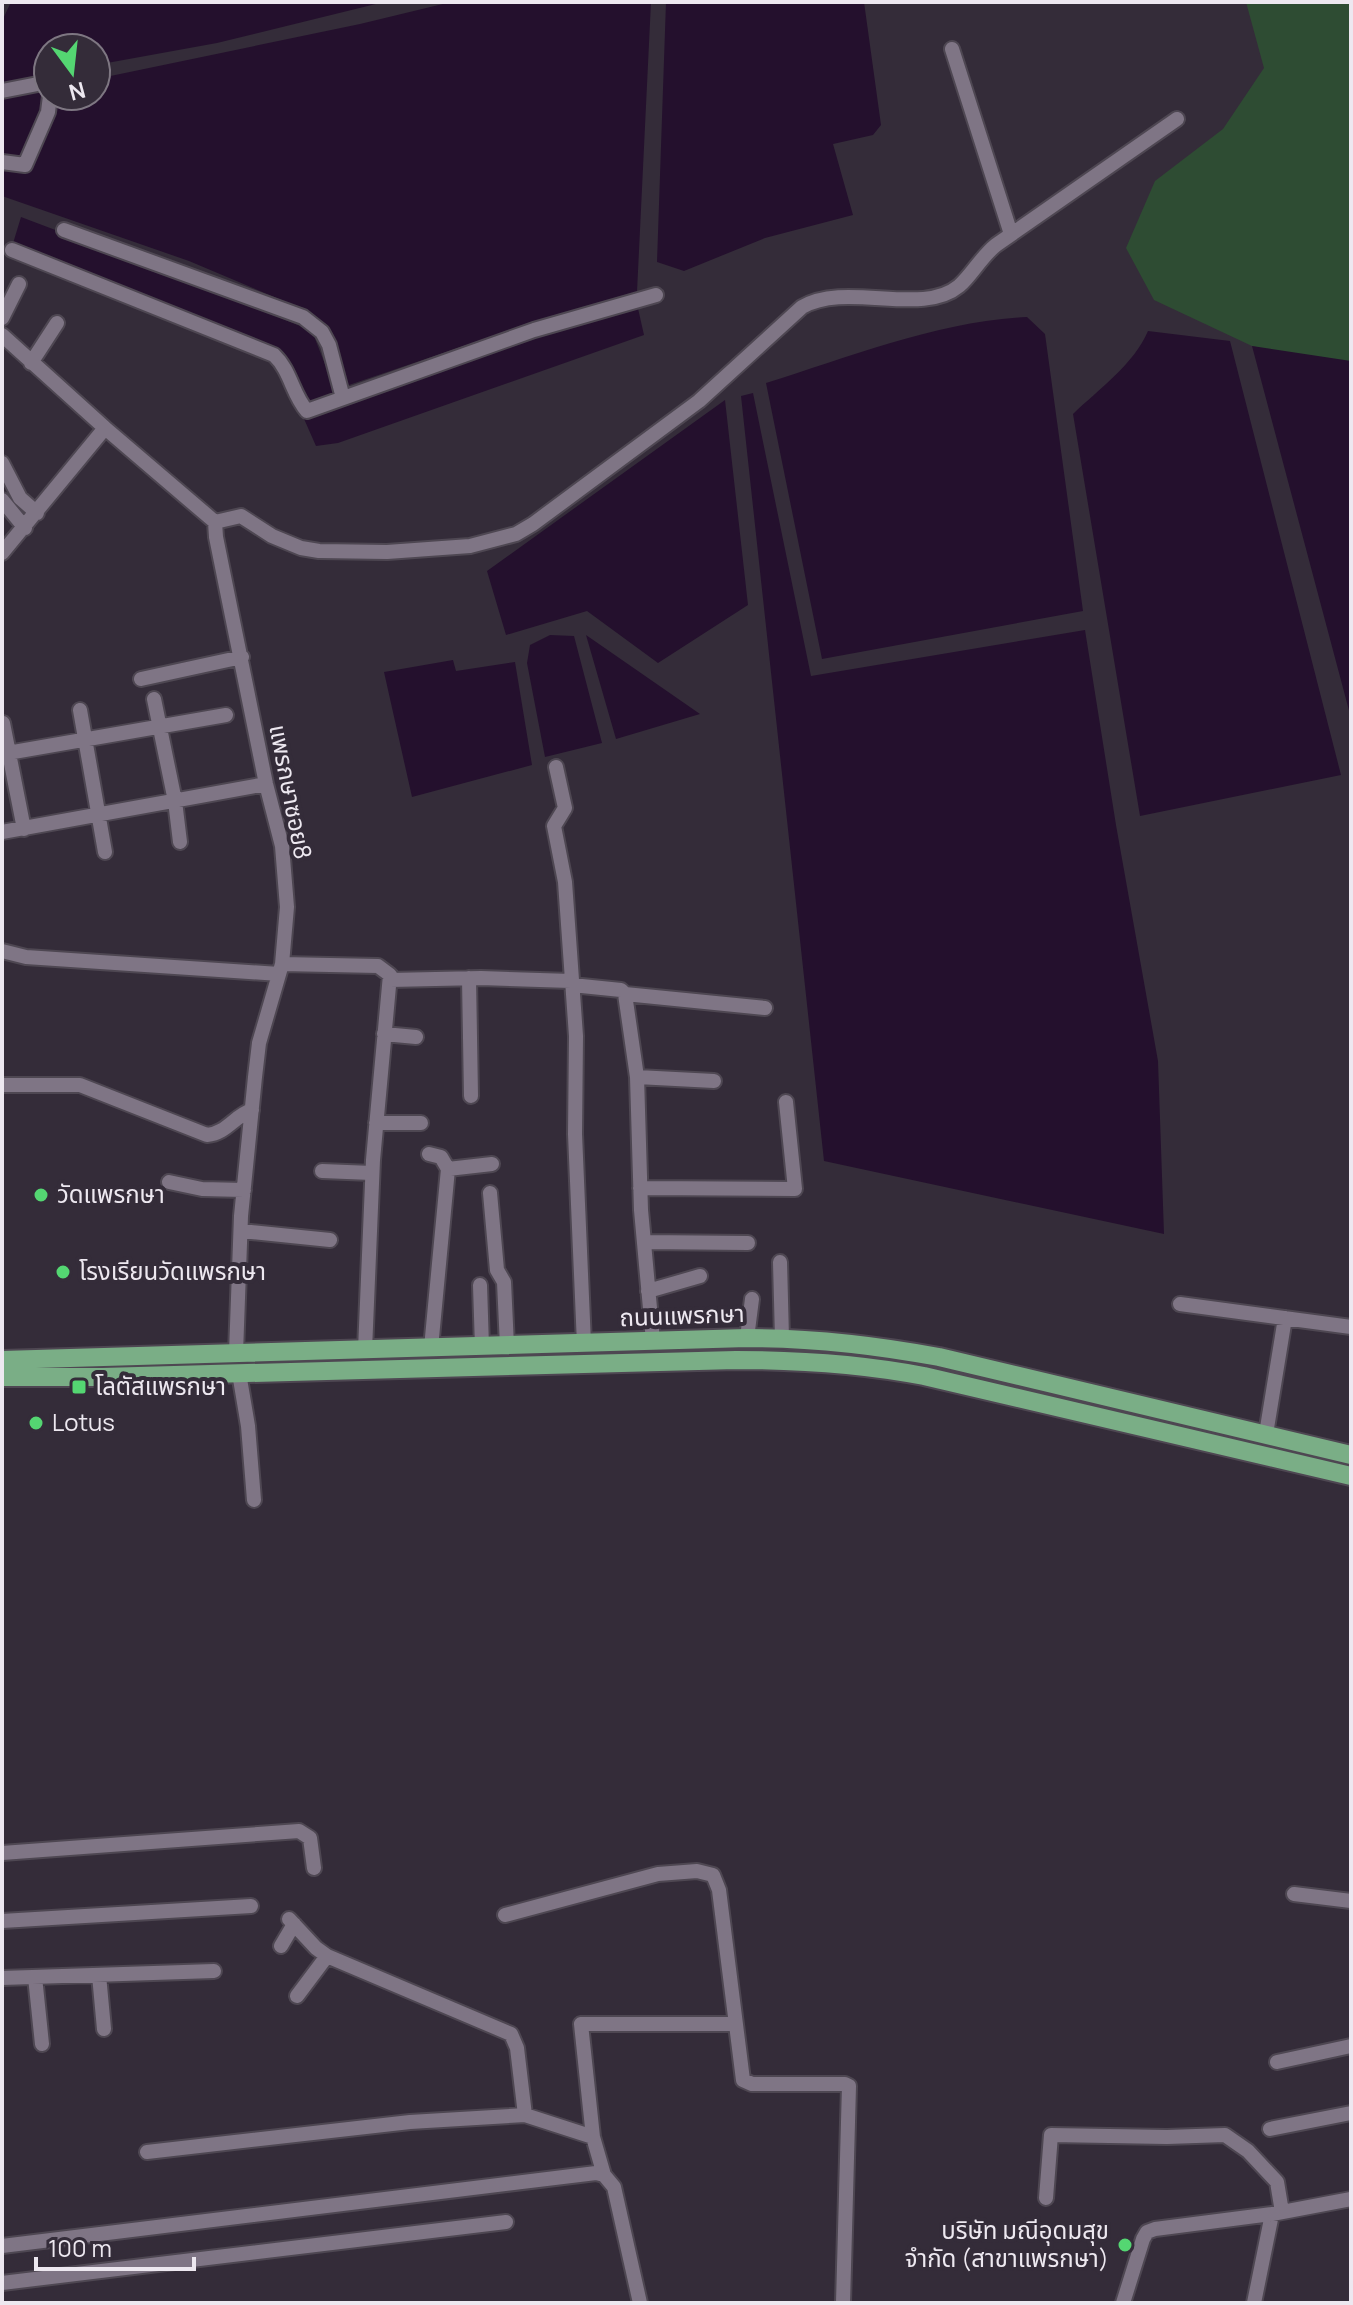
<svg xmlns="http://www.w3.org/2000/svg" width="1353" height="2305" font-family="Manrope,'Noto Sans Thai',sans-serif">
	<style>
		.green { fill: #2e4c33 }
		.water { fill: #24102d }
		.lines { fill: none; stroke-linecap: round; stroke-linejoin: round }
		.minor-casing { stroke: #4e4752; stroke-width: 18 }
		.major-casing { stroke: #4e4752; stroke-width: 22 }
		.minor { stroke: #7f7585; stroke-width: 14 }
		.major { stroke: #7aae86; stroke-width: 18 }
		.poi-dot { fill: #54d672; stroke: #342c39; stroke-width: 3 }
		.labels { text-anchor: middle; stroke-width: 8; stroke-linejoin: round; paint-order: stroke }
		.street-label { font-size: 24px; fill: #ede8f0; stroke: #342c39 }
		.poi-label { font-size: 24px; fill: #ede8f0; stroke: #342c39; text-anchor: start }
	</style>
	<rect width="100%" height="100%" fill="#342c39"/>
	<path class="green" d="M1246,2H1351V367L1252,346L1154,300L1126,248L1155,181L1223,129L1264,68Z"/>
	<path class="water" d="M11,2H384L217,43L96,65V48H48V74L2,83V21Z
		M451,2H651L637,292L552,316L346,386L329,333L310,312L189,261L2,196V98L48,89V96H96V79L360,24Z
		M666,2H864L881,125L873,135L833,144L853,215L765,238L684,271L657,262Z
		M21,217L206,287L312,331L339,400L637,304L644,335L338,443L316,446L278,360L11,250Z
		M1027,317L1045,334L1083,611L822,659L766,383C850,357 939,321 1027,317Z
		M1148,331L1230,341L1341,775L1140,816L1073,414C1099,389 1134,364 1148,331Z
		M1252,346L1351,361V718Z
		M753,393L811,676L1085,630L1116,825L1158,1061L1164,1234L824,1161L741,396Z
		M725,400L748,605L658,663L587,611L506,635L487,571Z
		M550,635L574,636L602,743L545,757L527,663L530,645Z
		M586,635L700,714L616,739Z
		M453,660L456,671L515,662L532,765L412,797L384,672Z"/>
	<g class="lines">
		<g class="minor-casing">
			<path id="minor" d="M952,49L1011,234
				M2,91L48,82
				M2,162L25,165L48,112L50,96
				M64,230L303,317L322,332L329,345L343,398
				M12,250L274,355C291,371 292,394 307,411L534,330L656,295
				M2,318L19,284
				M2,335L105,428L215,522L216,537L266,784L282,846L287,907L282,964L259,1043L255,1077L241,1216L236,1353
				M31,363L57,323
				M2,463L20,498L37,513
				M2,500L25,528
				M215,522L241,516L272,536L301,548L319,551L387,552L470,546L516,534L533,524L699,401L802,307C846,281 922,317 959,286C971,276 981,257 996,245L1177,119
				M2,553L105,428
				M141,679L242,657
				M154,699L175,801L180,842
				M80,710L105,852
				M3,723L24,829
				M2,754L226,715
				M556,767L565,808L554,826L565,882L576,1036L575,1134L584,1344
				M2,832L266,784
				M2,951L26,957L279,974
				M282,964L378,966L390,975L373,1160L365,1350
				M469,978L471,1096
				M390,980L481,978L571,981
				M572,985L621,990L625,994L637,1077L641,1210L653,1341
				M625,994L765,1008
				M384,1034L416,1037
				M637,1077L714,1081
				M2,1085H80L207,1135C227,1133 234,1116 252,1110
				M376,1123H421
				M429,1154L441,1157L448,1169
				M322,1171L372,1173
				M169,1182L202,1189L244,1190
				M640,1188L795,1189L786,1102
				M490,1193L497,1270L504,1282L507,1346
				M241,1231L330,1240
				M644,1242L748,1243
				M780,1262L782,1338
				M480,1285L482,1347
				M648,1291L700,1276
				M1180,1304L1351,1327
				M747,1338L752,1299
				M431,1348L448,1169L492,1164
				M239,1373L248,1426L254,1500
				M1266,1434L1285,1318
				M2,1853L299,1831L310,1838L314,1868
				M1294,1894L1351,1901
				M505,1915L658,1874L697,1871L713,1875L719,1890L743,2080L752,2084H845L849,2086L843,2303
				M289,1919L316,1948L327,1956L511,2034L517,2048L525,2115
				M2,1921L251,1906
				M281,1946L294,1924
				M99,1975L104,2029
				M35,1977L42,2044
				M2,1978L214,1971
				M297,1996L327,1956
				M1277,2062L1351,2046
				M1270,2129L1351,2113
				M147,2152L410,2122L525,2115L593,2137
				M604,2175L593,2137L581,2024H735
				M1046,2198L1051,2135L1167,2137L1225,2135L1248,2151L1277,2182L1282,2212
				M2,2246L596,2173L604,2175L614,2187L640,2303
				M2,2283L506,2222
				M1123,2303L1143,2239L1147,2232L1155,2229L1272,2214L1351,2199
				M1254,2303L1272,2214"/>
		</g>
		<g class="major-casing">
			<path id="major" d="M2,1360L747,1338C812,1338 875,1345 939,1357L1351,1455
				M2,1377H102L736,1360C799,1360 861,1364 924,1376L1351,1476"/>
		</g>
		<use href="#minor" class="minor"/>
		<use href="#major" class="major"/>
	</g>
	<g class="poi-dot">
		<circle cx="41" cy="1195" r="8"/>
		<circle cx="63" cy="1272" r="8"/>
		<rect x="71" y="1379" width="16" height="16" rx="4"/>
		<circle cx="36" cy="1423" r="8"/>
		<circle cx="1125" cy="2245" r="8"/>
	</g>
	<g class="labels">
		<g class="street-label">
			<text transform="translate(290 792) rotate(79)" y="8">แพรกษาซอย8</text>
			<text transform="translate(682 1316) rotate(-2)" y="8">ถนนแพรกษา</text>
		</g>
		<g class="poi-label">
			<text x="57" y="1203">วัดแพรกษา</text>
			<text x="79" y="1280">โรงเรียนวัดแพรกษา</text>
			<text x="95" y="1395">โลตัสแพรกษา</text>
			<text x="52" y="1431">Lotus</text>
			<text x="1109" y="2239" text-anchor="end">บริษัท มณีอุดมสุข<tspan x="1109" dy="28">จำกัด (สาขาแพรกษา)</tspan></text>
		</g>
	</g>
	<rect width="1353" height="2305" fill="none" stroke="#ede8f0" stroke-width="8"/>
	<g transform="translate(72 72) rotate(165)"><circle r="38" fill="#342c39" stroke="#7e7782" stroke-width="2"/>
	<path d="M0-6L14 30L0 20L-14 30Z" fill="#54d672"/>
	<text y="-12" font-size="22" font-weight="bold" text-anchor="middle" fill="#ede8f0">N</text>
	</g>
	<path d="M36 2257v12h158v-12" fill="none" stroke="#ede8f0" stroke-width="4"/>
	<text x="48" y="2257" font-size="24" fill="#ede8f0" stroke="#342c39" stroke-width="6" paint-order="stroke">100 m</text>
</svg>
